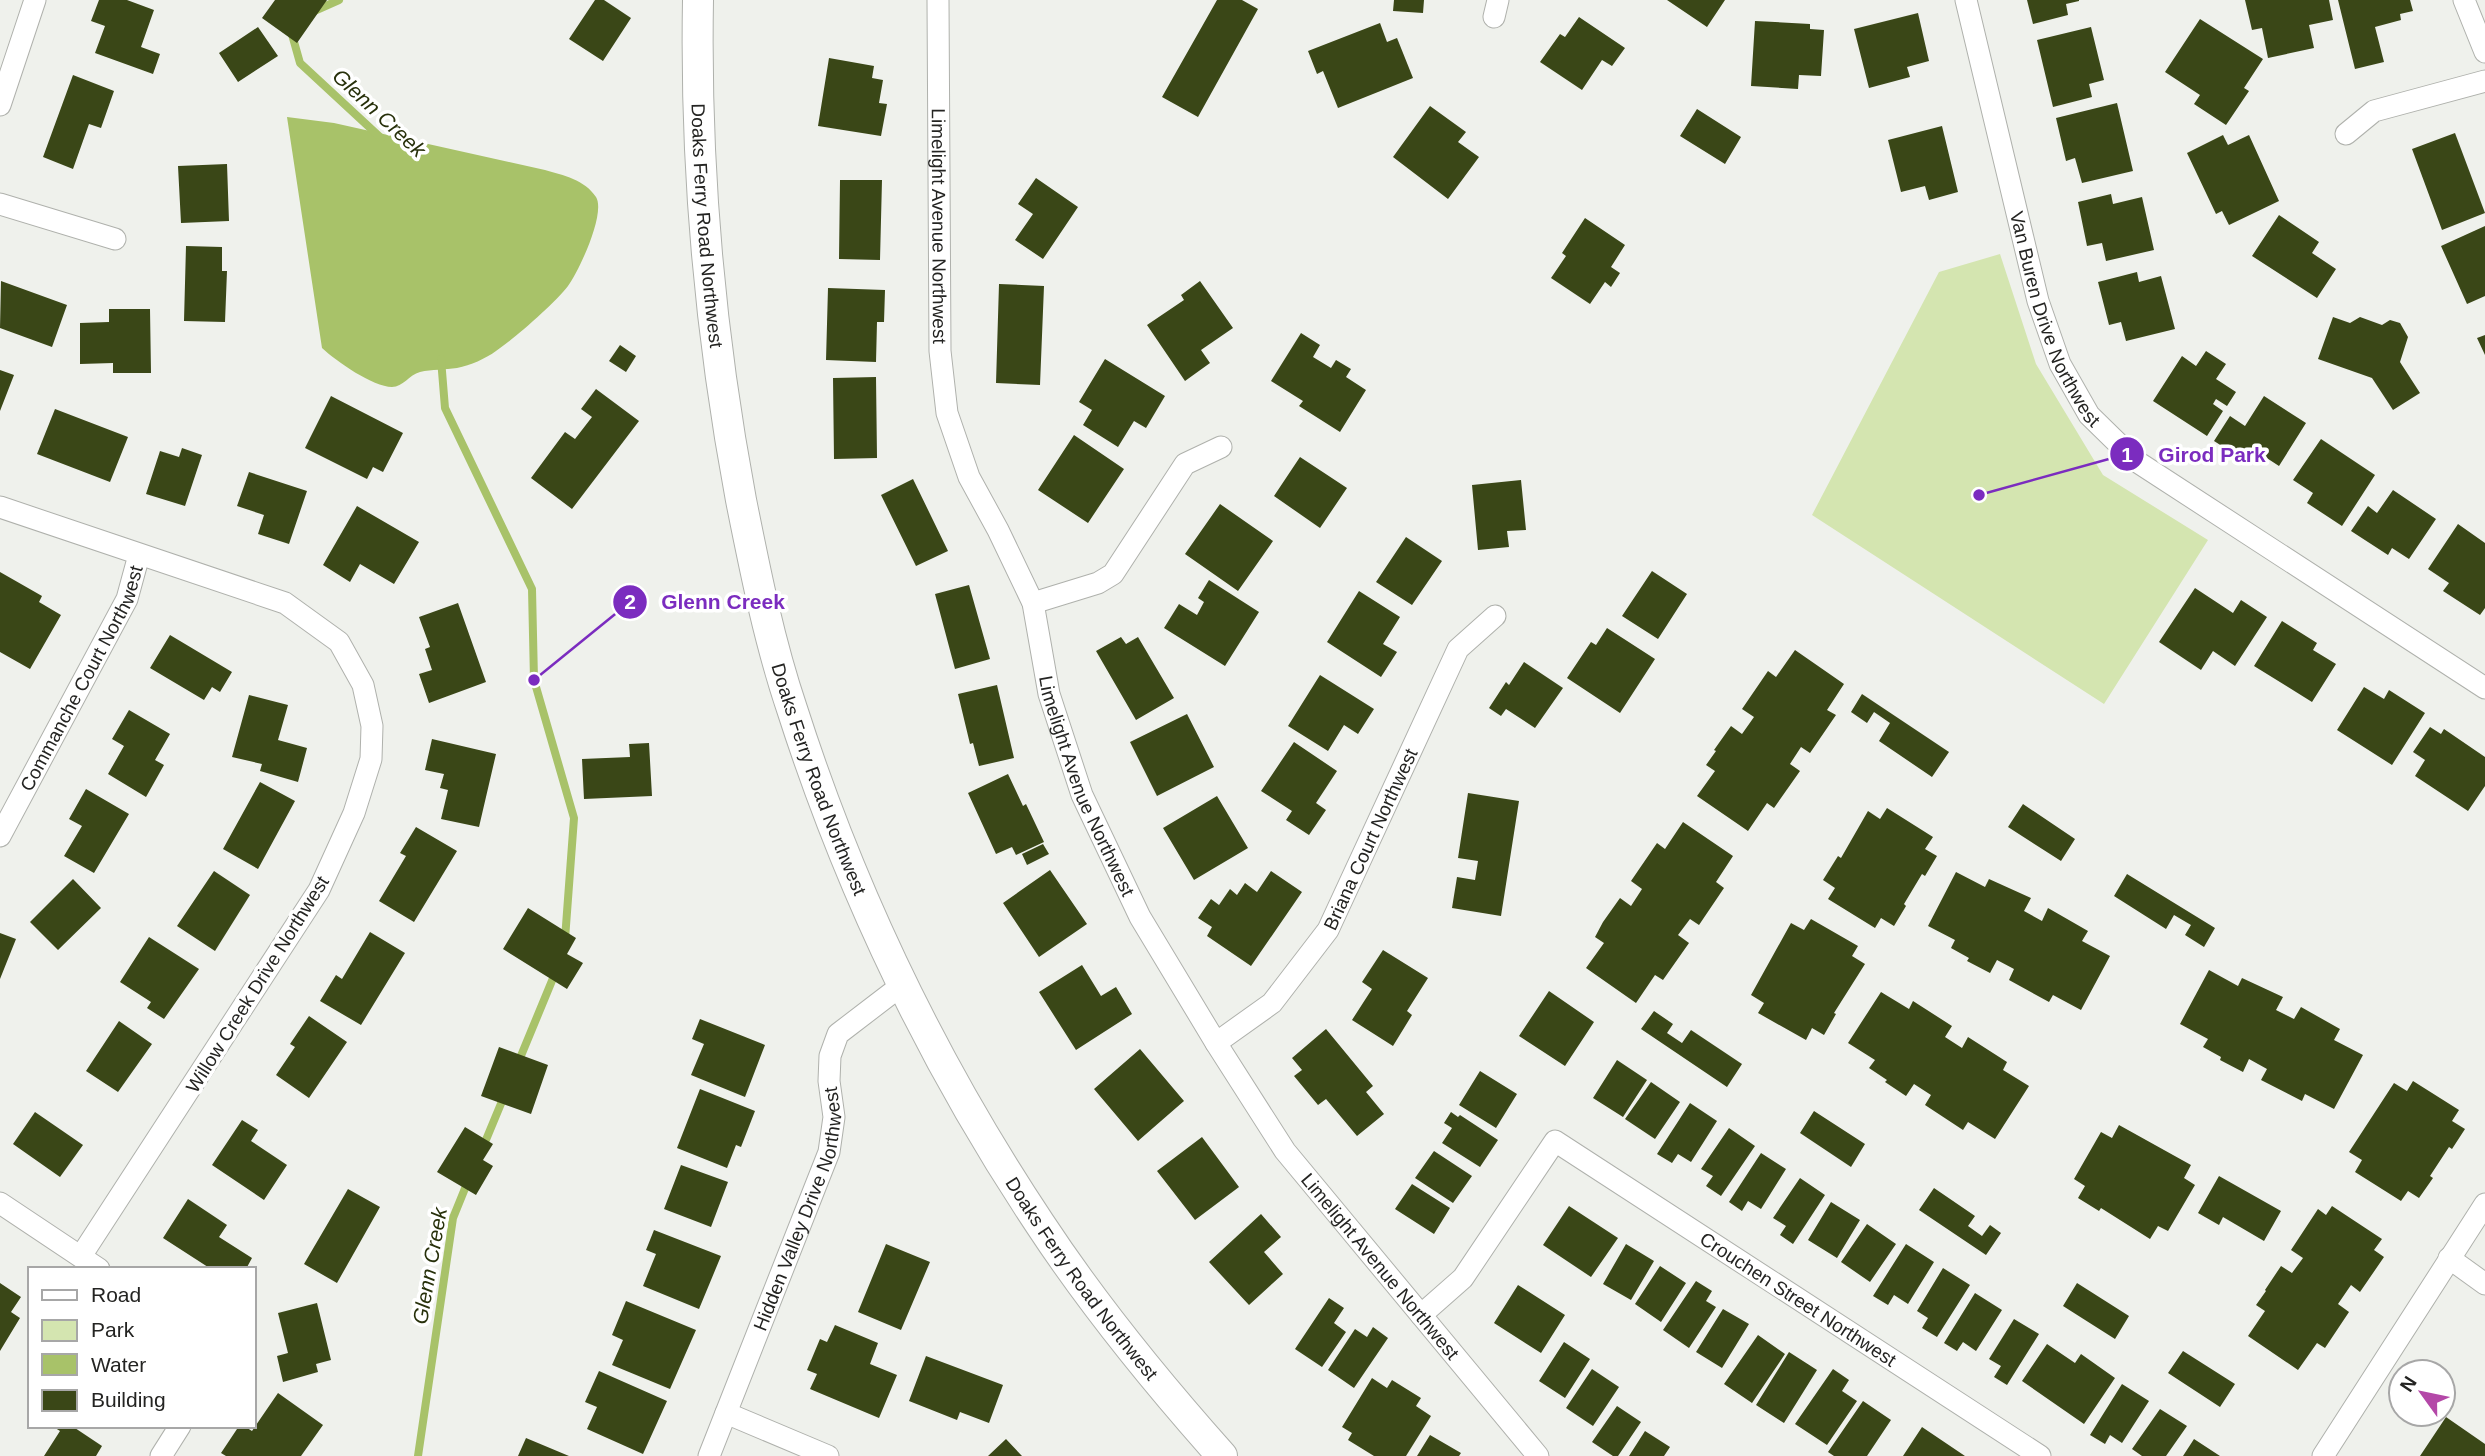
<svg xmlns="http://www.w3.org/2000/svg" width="2485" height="1456" font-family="Arial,sans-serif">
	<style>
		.green { fill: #d4e5b0 }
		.water { fill: #a8c269 }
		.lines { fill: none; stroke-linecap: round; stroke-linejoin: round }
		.stream { stroke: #a8c269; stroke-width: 8 }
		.building { fill: #3a4717 }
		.street-casing { stroke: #afb1ac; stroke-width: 23 }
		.secondary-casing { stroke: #afb1ac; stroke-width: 32 }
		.street { stroke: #fff; stroke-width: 21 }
		.secondary { stroke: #fff; stroke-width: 30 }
		.labels { text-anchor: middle; stroke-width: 7; stroke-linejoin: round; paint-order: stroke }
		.street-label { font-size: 19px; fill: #242422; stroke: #fff }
		.water-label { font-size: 21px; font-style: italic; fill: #27300a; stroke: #fff }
		.leader { fill: none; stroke: #7b2cbf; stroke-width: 2.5 }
		.callout-dot { fill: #7b2cbf; stroke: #fff; stroke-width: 2.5 }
		.mark-label { font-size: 21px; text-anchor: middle; font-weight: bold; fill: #fff }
		.callout-label { font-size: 21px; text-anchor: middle; font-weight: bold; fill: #7b2cbf; stroke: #fff; stroke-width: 7; stroke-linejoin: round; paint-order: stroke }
	</style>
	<rect width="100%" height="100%" fill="#eff1ec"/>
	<path class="green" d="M2000,254L2036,364L2103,475L2208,540L2104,704L1812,515L1939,272Z"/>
	<path class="water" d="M287,117L334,123L545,170C563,175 585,180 596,197C606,213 579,271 568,286C555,303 514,339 496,351C485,359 471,365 457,368C445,370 432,369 420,372C409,375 403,387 392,387C373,387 336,361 322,348Z"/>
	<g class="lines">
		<path class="stream" d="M312,12L339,0
			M291,31L300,63L381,138
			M441,359L445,408L532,589L534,680L574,818L565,939
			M518,1063L556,971
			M483,1147L505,1094
			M418,1456L453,1218L468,1181"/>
	</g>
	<path class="building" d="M99,0H127L154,10L141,47L160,54L153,74L95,53L105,26L91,21Z
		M275,0H327L297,43L262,18Z
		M595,0H604L631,18L603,61L569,39Z
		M1217,0H1242L1258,9L1198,117L1162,97Z
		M1394,0H1424L1423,13L1393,11Z
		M1667,0H1725L1707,27Z
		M2027,0H2079V1L2066,4L2068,15L2033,24Z
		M2245,0H2329L2333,20L2309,25L2314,48L2268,58L2262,28L2252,30Z
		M2338,0H2410L2413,11L2400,14L2401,20L2375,27L2384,62L2355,69Z
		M1918,13L1929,61L1907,67L1910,77L1869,88L1854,29Z
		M1579,17L1625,48L1612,66L1602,60L1582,90L1540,62L1560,34L1565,37Z
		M2200,19L2263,59L2244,88L2249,91L2226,125L2194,104L2200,95L2165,72Z
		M1755,21L1810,24V29L1824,30L1821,76L1799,75L1798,89L1751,86Z
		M1380,23L1387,42L1397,38L1413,78L1338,108L1323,71L1317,74L1308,51Z
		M258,27L278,56L238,82L219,53Z
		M2091,27L2104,80L2089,84L2092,97L2053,107L2037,40Z
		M829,58L874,66L872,78L883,80L879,103L887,104L881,136L818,126Z
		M73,75L114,91L101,128L89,124L73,169L43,157Z
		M2117,103L2133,171L2082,183L2075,158L2066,161L2056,118Z
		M1430,106L1466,132L1458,142L1479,157L1448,199L1393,157Z
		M1697,109L1741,137L1725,164L1680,136Z
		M1942,126L1958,192L1929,200L1925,186L1901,192L1888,140Z
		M2455,133L2485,213L2442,230L2412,149Z
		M2223,135L2228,145L2249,135L2279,201L2229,225L2222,211L2216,214L2187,153Z
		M227,164L229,221L181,223L178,166Z
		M1036,178L1078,207L1043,259L1015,240L1033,214L1018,204Z
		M840,180H882L880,260L839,259Z
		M2111,194L2113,204L2142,197L2154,250L2106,261L2102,243L2087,246L2078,202Z
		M2279,215L2319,242L2312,253L2336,269L2317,298L2252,256Z
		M1585,218L1625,245L1611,267L1620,273L1611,287L1605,282L1590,304L1551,278L1566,256L1562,253Z
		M2485,226V296L2467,304L2441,246Z
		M186,246L222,247V271H227L225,322L184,321Z
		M2137,272L2139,282L2161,276L2175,329L2126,341L2121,322L2109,325L2098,282Z
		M1,281L67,305L52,347L0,328Z
		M1200,281L1233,328L1201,350L1210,363L1185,381L1147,325L1184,300L1181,295Z
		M999,284L1044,286L1040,385L996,383Z
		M828,288L885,290L884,322H877L876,362L826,360Z
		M109,309H150L151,373H113V363L80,364V323L109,322Z
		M2333,317L2350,323L2360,317L2382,325L2390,320L2400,323L2408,337L2400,362L2420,393L2393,410L2372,378L2318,359Z
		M1301,333L1320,345L1313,357L1331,368L1336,360L1351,369L1346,377L1366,390L1340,432L1299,406L1303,401L1271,381Z
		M2485,335V355L2477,338Z
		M620,345L636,356L626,372L609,361Z
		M2206,351L2226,364L2216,379L2236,392L2227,406L2216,399L2213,404L2223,411L2207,436L2153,401L2182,356L2196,366Z
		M1105,359L1165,396L1146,428L1134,421L1118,447L1083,425L1092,410L1079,402Z
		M0,370L14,375L0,411Z
		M876,377L877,458L834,459L833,378Z
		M596,389L639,421L572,509L531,478L565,432L575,439L592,417L581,409Z
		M331,396L403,433L383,472L373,467L367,479L305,448Z
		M2264,396L2306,423L2279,466L2259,453L2252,465L2214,441L2230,416L2245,426Z
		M55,409L128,437L110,482L37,454Z
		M1074,435L1124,469L1088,523L1038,490Z
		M2321,439L2375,475L2342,526L2307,503L2313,493L2293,480Z
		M182,448L202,455L185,506L146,494L160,451L179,457Z
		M1300,457L1347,488L1320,528L1274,496Z
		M249,472L307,491L289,544L258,534L264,515L237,506Z
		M913,479L948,551L916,566L881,495Z
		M1521,480L1526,530L1507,531L1509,547L1478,550L1472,485Z
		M2393,490L2436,519L2409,559L2392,548L2388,555L2351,531L2368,506L2377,513Z
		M1220,504L1273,541L1238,591L1185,554Z
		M357,506L419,542L394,584L360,564L350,582L323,565Z
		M2458,524L2485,543V608L2480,615L2443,591L2449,583L2428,569Z
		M1406,537L1442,561L1412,605L1376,582Z
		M1652,571L1687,594L1658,639L1622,616Z
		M0,572L42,596L39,602L61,615L30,669L0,652Z
		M1209,580L1259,612L1225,666L1164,628L1179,604L1197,615L1204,602L1198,598Z
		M969,585L990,659L955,669L935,594Z
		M2195,588L2233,613L2241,600L2267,617L2235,666L2213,651L2201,670L2159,642Z
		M1359,591L1400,617L1383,644L1397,652L1381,677L1327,642Z
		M458,603L486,682L429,703L419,674L432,670L425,649L430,647L419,617Z
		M2282,621L2317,643L2313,650L2336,664L2312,702L2254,666Z
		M1607,628L1655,659L1620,713L1567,678L1591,642L1596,645Z
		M170,635L232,672L220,692L212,687L204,700L150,668Z
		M1121,637L1126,644L1138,637L1174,698L1136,720L1096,651Z
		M1795,650L1844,684L1827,710L1836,715L1810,753L1801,747L1790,764L1800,771L1774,808L1767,803L1748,831L1697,796L1715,771L1706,765L1716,751L1714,750L1731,726L1742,734L1754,717L1742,709L1768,671L1776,677Z
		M1524,662L1563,688L1535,728L1506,709L1501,716L1489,708L1506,682L1509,685Z
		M1320,675L1374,709L1358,734L1344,725L1328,751L1288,726Z
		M997,685L1014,758L979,766L973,743L970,744L958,694Z
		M2364,687L2384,699L2389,690L2425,713L2392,765L2337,730Z
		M1862,694L1949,752L1932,777L1879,741L1890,723L1874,712L1867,723L1851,712Z
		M249,695L288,705L278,740L307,748L298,782L260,771L262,764L232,757Z
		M129,710L170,734L155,760L164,765L146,797L108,774L124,746L112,739Z
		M1187,714L1214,767L1157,796L1130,742Z
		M2430,727L2441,734L2444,729L2485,757V786L2468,811L2415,776L2425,760L2413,752Z
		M432,739L496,754L479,827L441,819L448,790L440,788L444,774L425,770Z
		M1294,742L1337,771L1316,803L1326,810L1309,835L1286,820L1292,811L1261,791Z
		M649,743L652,796L584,799L582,759L630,757L629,744Z
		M1008,774L1023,806L1026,804L1044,842L1016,855L1012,847L996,854L968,793Z
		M260,782L295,801L258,869L223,849Z
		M86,789L129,814L94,873L64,856L82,826L69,819Z
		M1468,793L1519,801L1501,916L1452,908L1457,877L1475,880L1478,861L1458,858Z
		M1217,796L1248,848L1194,880L1163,828Z
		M2023,804L2075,839L2061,861L2008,827Z
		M1887,808L1933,837L1925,849L1937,856L1925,876L1922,874L1904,904L1906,906L1894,926L1881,918L1875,928L1828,899L1835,888L1823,880L1838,856L1841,858L1868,811L1880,819Z
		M1683,822L1733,856L1716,882L1724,888L1699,925L1690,919L1678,935L1689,943L1663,980L1655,975L1636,1003L1586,968L1604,943L1595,937L1603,922L1620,898L1631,906L1642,889L1631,881L1657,843L1665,849Z
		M416,827L457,851L414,922L379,901L406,856L400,853Z
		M1043,844L1049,854L1027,865L1022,854Z
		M1050,870L1087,924L1039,957L1003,903Z
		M214,871L250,895L215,951L177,926Z
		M1271,871L1302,892L1251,966L1207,936L1212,927L1198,918L1211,899L1219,905L1230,889L1237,895L1245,883L1257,892Z
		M1956,872L1985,887L1989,879L2031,898L2024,911L2042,921L2048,908L2088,931L2082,941L2110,956L2081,1010L2053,995L2049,1002L2009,980L2014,969L1997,960L1990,973L1967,961L1969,958L1951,948L1955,940L1928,926Z
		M2127,874L2215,928L2204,947L2185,935L2191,925L2174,915L2166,929L2114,896Z
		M73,879L101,908L58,950L30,922Z
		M528,908L576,938L567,954L583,963L567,989L503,949Z
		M1811,919L1858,946L1852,956L1865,964L1834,1013L1836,1014L1824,1035L1812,1028L1806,1040L1758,1013L1764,1003L1751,995L1791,923L1804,930Z
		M370,932L405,953L361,1025L320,1001L336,975L342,979Z
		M0,933L16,939L0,979Z
		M149,937L199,969L164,1019L147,1008L151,1002L120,982Z
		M1383,950L1428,978L1407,1011L1412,1015L1393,1046L1352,1020L1372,989L1362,982Z
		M1082,965L1101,996L1116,987L1132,1014L1076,1050L1039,992Z
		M2209,970L2238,986L2242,978L2283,997L2276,1010L2294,1019L2301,1007L2340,1029L2334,1040L2363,1055L2334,1109L2305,1094L2302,1101L2261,1080L2267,1069L2249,1059L2243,1072L2220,1060L2221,1057L2203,1047L2208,1039L2180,1024Z
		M1549,991L1594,1022L1565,1066L1519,1036Z
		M1881,992L1909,1009L1913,1001L1952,1026L1945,1037L1962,1048L1968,1037L2007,1062L2003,1070L2029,1086L1995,1139L1968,1122L1963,1130L1925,1105L1931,1095L1914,1084L1906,1096L1885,1082L1887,1080L1869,1068L1875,1060L1848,1043Z
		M1654,1011L1673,1024L1667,1033L1682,1043L1691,1030L1742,1064L1727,1087L1641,1029Z
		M309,1016L347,1042L309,1098L276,1075L295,1047L290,1044Z
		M700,1019L765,1045L745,1097L691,1075L704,1044L692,1039Z
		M119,1021L152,1044L118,1092L86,1071Z
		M1326,1029L1373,1086L1366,1092L1384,1114L1357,1136L1326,1099L1318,1105L1294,1076L1302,1070L1292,1058Z
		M499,1047L548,1065L531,1114L481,1096Z
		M1140,1049L1184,1101L1138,1141L1094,1089Z
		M1617,1060L1647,1080L1623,1117L1593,1098Z
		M1480,1071L1517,1094L1496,1128L1459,1105Z
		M2413,1081L2459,1110L2452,1121L2465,1129L2452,1149L2449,1147L2430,1176L2433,1178L2419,1198L2408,1191L2401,1201L2355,1172L2362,1160L2349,1152L2394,1083L2407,1091Z
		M1651,1082L1680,1102L1655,1139L1625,1119Z
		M700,1089L755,1111L741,1147L736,1145L727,1168L677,1148Z
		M1690,1103L1717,1121L1691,1162L1678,1154L1672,1163L1657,1154Z
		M1814,1111L1865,1144L1851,1167L1800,1133Z
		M35,1112L83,1145L60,1177L13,1144Z
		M1451,1112L1458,1117L1460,1115L1498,1140L1480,1167L1442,1143L1452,1128L1444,1123Z
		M242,1120L258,1130L251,1141L287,1165L264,1200L212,1165Z
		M2119,1125L2191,1165L2184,1178L2195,1185L2168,1231L2158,1226L2150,1239L2101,1208L2099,1211L2078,1198L2085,1186L2074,1179L2101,1132L2112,1138Z
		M465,1127L493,1144L483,1160L493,1166L476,1195L437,1172Z
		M1729,1128L1755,1146L1721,1196L1706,1186L1713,1176L1701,1169Z
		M1202,1137L1239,1187L1195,1220L1157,1171Z
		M1434,1151L1472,1176L1453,1203L1415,1178Z
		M1761,1153L1786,1169L1761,1209L1748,1201L1742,1211L1729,1202Z
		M681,1165L728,1182L711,1227L664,1209Z
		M2219,1176L2281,1211L2264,1241L2223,1217L2219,1225L2198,1213Z
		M1800,1178L1825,1195L1793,1244L1780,1235L1786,1226L1773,1218Z
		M1412,1184L1450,1208L1434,1234L1395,1209Z
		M1934,1188L1975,1216L1968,1226L1982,1236L1990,1225L2001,1233L1986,1255L1919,1210Z
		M348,1189L380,1207L337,1283L304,1264Z
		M188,1199L227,1225L219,1237L252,1258L246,1269H211L163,1238Z
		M1831,1202L1860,1220L1837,1258L1808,1240Z
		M1569,1206L1618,1238L1591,1277L1543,1245Z
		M2332,1206L2382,1239L2374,1250L2384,1257L2360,1292L2351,1285L2338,1304L2349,1312L2325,1348L2317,1343L2298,1370L2248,1336L2265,1311L2256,1305L2266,1291L2265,1290L2281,1266L2292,1273L2303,1258L2291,1250L2318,1209L2326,1215Z
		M1261,1214L1281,1237L1264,1252L1283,1274L1249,1305L1209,1262Z
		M1867,1224L1896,1244L1870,1282L1841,1262Z
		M654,1230L721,1256L699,1309L643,1286L656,1254L646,1250Z
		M886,1244L930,1262L901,1330L858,1312Z
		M1626,1244L1654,1261L1631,1300L1603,1284Z
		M1906,1244L1934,1262L1908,1304L1894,1295L1888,1305L1873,1296Z
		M1660,1266L1686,1283L1661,1322L1635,1304Z
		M1943,1268L1970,1285L1937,1337L1922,1328L1928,1318L1917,1311Z
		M1696,1281L1712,1291L1706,1301L1716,1307L1689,1348L1663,1330Z
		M0,1283L21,1297L11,1312L20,1318L0,1351Z
		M2077,1283L2129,1316L2115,1339L2063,1306Z
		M1518,1285L1565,1315L1541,1353L1494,1323Z
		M1975,1293L2002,1310L1976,1351L1963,1342L1957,1351L1944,1343Z
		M1329,1298L1344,1308L1334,1323L1346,1332L1322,1367L1295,1349Z
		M626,1301L696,1330L670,1389L612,1365L623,1340L612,1335Z
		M317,1303L331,1360L316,1364L318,1372L283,1382L277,1356L288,1353L278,1313Z
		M1723,1309L1749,1324L1722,1368L1696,1352Z
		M2014,1319L2039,1334L2007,1385L1994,1377L2001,1366L1989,1359Z
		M835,1325L878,1343L870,1364L897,1375L879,1418L810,1389L817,1374L807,1370L820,1339L827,1342Z
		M1373,1327L1388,1338L1354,1388L1328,1370L1355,1329L1367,1337Z
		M1758,1335L1785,1354L1752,1403L1724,1384Z
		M1564,1342L1590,1359L1565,1398L1539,1381Z
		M2047,1344L2075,1363L2081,1354L2115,1378L2084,1424L2022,1381Z
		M2183,1351L2235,1384L2220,1407L2168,1373Z
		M1789,1352L1817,1370L1784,1423L1756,1405Z
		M926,1356L1003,1385L989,1423L960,1412L957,1420L909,1401Z
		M1592,1369L1619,1387L1593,1426L1566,1408Z
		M1833,1369L1849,1380L1842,1391L1857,1401L1827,1445L1795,1424Z
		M599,1371L667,1401L643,1454L587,1429L597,1407L585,1402Z
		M1372,1378L1387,1388L1392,1380L1421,1398L1416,1406L1431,1416L1406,1456H1374L1348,1440L1352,1433L1342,1427Z
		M2122,1384L2149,1401L2122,1443L2110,1435L2105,1444L2090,1435Z
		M278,1393L323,1425L301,1456H226L221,1453L239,1426H244L252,1431Z
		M1863,1401L1891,1420L1867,1456H1834L1828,1452Z
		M1617,1406L1641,1422L1618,1456H1613L1592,1442Z
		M2160,1409L2187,1426L2166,1456H2142L2132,1449Z
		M2446,1417L2485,1444V1456H2420Z
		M52,1426H72L102,1446L96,1456H44L60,1431Z
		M1922,1427L1965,1456H1903Z
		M1645,1431L1670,1447L1664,1456H1629Z
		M1430,1435L1461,1453L1459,1456H1417Z
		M526,1438L569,1456H518Z
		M1006,1439L1022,1456H988Z
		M2194,1439L2220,1456H2183Z"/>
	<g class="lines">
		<g class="street-casing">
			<g id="street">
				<path id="s1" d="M938,0L940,351L947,413L969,477L998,530L1033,603L1049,694L1082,795L1140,917L1216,1043L1285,1151L1538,1456"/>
				<path id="s2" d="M1966,0L2038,301L2060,364L2089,415L2136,461L2485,688"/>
				<path d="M2464,0L2485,52"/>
				<path d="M1494,17L1498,0"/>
				<path d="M0,105L35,0"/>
				<path d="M2346,134L2374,111L2485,81"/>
				<path d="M0,204L115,239"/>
				<path d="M0,507L285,603L339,642L363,685L372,726L371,759L354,813L319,890L81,1256"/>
				<path d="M1033,603L1098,583L1113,574L1185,464L1221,447"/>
				<path id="s3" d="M0,836L127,599L139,555"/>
				<path id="s4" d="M1216,1043L1272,1003L1328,930L1458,649L1495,616"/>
				<path d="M0,1203L99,1269"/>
				<path d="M2449,1258L2485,1284"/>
				<path id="s5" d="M1421,1315L1463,1278L1555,1141L2040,1456"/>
				<path d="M726,1413L828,1456"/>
				<path d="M161,1456L180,1426"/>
				<path id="s6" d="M709,1456L829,1152L834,1117L829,1081L830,1056L838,1034L902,985"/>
				<path d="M2323,1456L2485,1204"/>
			</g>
		</g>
		<g class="secondary-casing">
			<g id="secondary">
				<path id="s7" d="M698,0C695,167 710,335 741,500C755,570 769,641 792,709C850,890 934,1065 1040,1224C1094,1306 1157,1383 1222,1456"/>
			</g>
		</g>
		<use href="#street" class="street"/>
		<use href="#secondary" class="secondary"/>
	</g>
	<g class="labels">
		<g class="street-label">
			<text dy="7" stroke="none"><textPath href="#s7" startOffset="226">Doaks Ferry Road Northwest</textPath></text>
			<text dy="7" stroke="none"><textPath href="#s1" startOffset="226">Limelight Avenue Northwest</textPath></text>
			<text dy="7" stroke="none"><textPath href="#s2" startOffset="332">Van Buren Drive Northwest</textPath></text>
			<text dy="7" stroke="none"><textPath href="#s3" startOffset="178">Commanche Court Northwest</textPath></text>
			<text dy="7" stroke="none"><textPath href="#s7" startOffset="793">Doaks Ferry Road Northwest</textPath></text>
			<text dy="7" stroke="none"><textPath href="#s1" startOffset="814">Limelight Avenue Northwest</textPath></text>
			<text dy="7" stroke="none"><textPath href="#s4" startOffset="261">Briana Court Northwest</textPath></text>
			<text transform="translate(257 984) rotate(-58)" y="7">Willow Creek Drive Northwest</text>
			<text dy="7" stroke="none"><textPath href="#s6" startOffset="264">Hidden Valley Drive Northwest</textPath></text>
			<text dy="7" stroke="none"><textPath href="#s1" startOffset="1381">Limelight Avenue Northwest</textPath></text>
			<text dy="7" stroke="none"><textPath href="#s7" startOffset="1360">Doaks Ferry Road Northwest</textPath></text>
			<text dy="7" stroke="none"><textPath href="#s5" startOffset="511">Crouchen Street Northwest</textPath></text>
		</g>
		<g class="water-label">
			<text transform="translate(379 113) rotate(43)" y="7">Glenn Creek</text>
			<text transform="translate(430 1266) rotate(-80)" y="7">Glenn Creek</text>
		</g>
	</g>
	<path class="leader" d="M1979 495L2127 454M534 680L630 602"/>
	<g class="callout-dot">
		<circle cx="1979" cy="495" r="7"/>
		<circle cx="534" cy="680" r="7"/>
		<circle cx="2127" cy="454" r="18"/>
		<circle cx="630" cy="602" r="18"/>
	</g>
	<g class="mark-label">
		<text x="2127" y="462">1</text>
		<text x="630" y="609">2</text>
	</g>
	<g class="callout-label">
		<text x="2212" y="462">Girod Park</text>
		<text x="723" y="609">Glenn Creek</text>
	</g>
	<rect x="28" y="1267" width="228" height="161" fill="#ffffff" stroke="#a7a7a7" stroke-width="2"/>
	<rect x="42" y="1290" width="35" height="10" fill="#ffffff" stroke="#a7a7a7" stroke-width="2"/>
	<text x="91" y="1302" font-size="21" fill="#242422">Road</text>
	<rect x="42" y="1320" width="35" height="21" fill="#d4e5b0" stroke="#a7a7a7" stroke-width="2"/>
	<text x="91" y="1337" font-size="21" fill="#242422">Park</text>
	<rect x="42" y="1354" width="35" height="21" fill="#a8c269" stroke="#a7a7a7" stroke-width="2"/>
	<text x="91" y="1372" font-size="21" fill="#242422">Water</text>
	<rect x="42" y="1390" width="35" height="21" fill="#3a4717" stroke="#a7a7a7" stroke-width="2"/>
	<text x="91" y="1407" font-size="21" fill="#242422">Building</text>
	<g transform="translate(2422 1393) rotate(303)"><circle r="33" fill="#ffffff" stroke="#a7a7a7" stroke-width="2"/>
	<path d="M0-5L12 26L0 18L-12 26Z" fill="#b448a8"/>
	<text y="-10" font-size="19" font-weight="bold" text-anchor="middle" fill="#242422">N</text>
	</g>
</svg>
